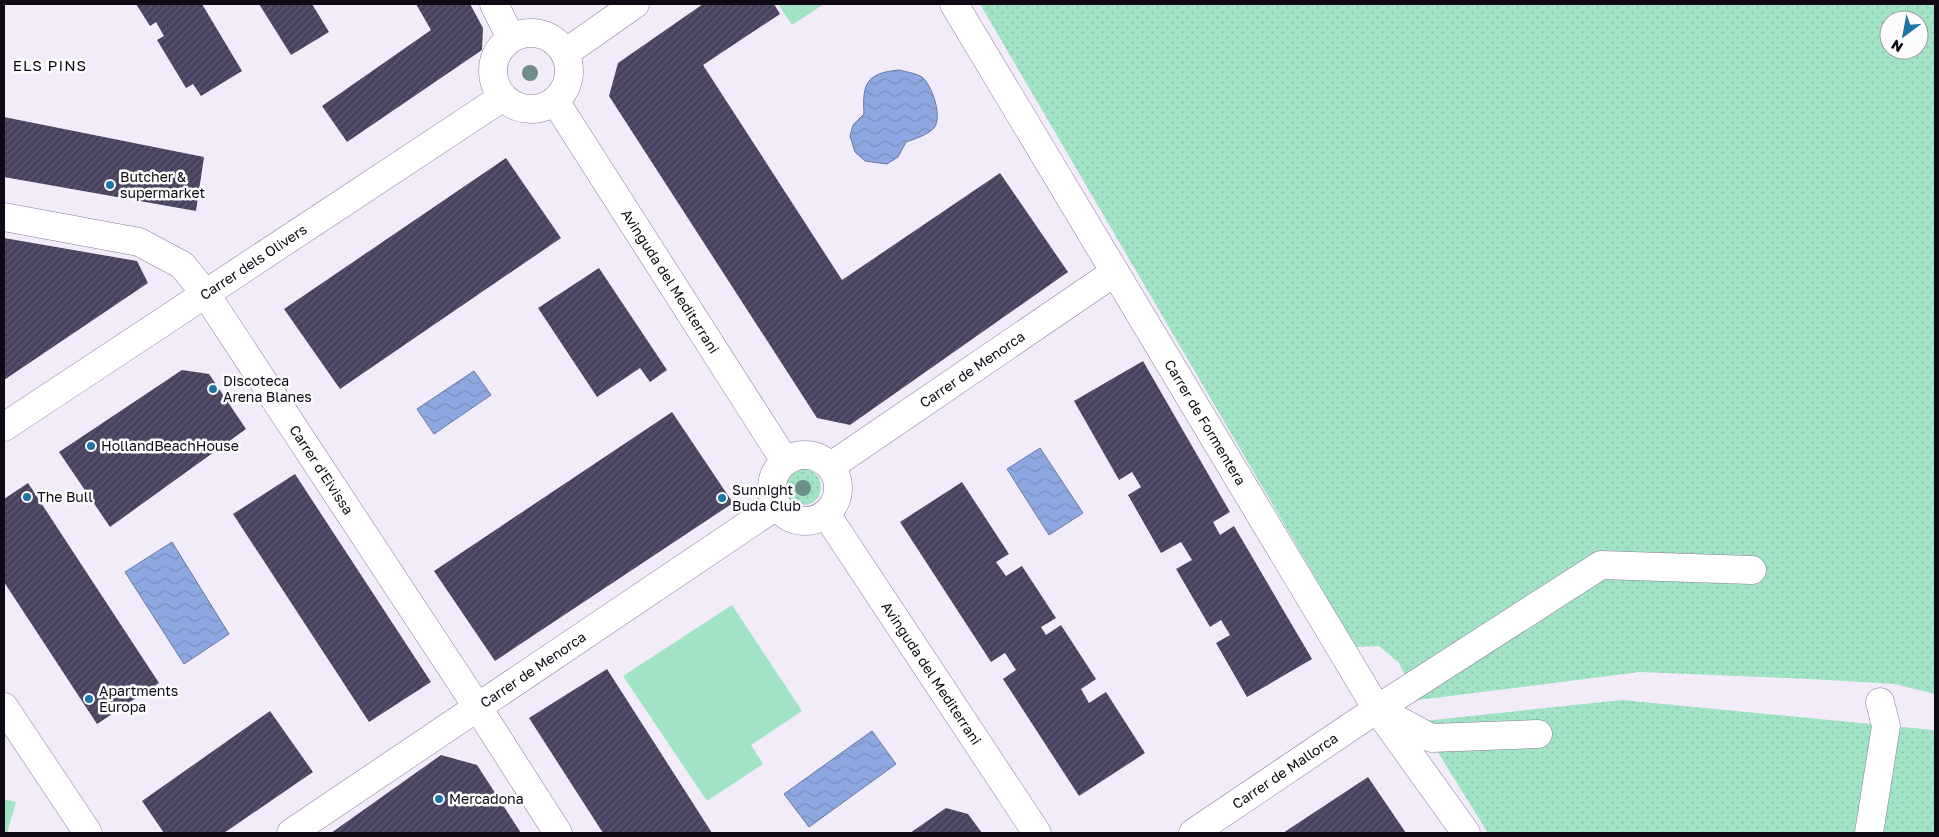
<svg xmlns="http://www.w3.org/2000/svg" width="1939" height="837" font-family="'Golos Text',sans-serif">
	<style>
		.green { fill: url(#green-dots); fill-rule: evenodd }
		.pitch { fill: #a2e2c5 }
		.water { fill: url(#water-waves); stroke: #6778a3 }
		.building { fill: url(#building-hatch) }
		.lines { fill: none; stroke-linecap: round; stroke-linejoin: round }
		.minor-casing { stroke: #897c9c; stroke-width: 29 }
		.minor { stroke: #fff; stroke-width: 28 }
		.tree { fill: #6d8e89 }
		.poi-dot { fill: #1b76a4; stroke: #fcfcfc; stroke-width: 2 }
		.labels { text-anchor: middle; stroke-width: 5; stroke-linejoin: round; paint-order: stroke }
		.poi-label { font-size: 14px; fill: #0e0915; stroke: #fcfcfc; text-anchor: start }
		.street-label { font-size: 14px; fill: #0e0915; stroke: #fcfcfc }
		.neighbourhood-label { font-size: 15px; letter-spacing: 1px; fill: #0e0915; stroke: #fcfcfc }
	</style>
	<defs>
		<pattern id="green-dots" width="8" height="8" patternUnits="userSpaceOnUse" patternTransform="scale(1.25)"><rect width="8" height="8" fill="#a2e2c5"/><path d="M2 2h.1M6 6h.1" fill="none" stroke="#8ac1a8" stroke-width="1.8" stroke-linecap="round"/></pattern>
		<pattern id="water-waves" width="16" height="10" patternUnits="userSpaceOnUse" patternTransform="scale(1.25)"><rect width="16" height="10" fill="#8da8e0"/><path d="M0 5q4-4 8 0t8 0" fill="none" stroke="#788fbf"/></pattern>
		<pattern id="building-hatch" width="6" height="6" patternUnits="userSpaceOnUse" patternTransform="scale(1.25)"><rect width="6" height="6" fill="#49425f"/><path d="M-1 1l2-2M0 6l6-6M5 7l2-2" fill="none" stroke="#5f5971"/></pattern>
	</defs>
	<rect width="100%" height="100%" fill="#f2ecfa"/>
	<path class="green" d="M980,4H1935V694L1895,684L1810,679L1640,672L1418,700L1399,663L1379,646L1356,647ZM1889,20H1919V50H1889Z
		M785 487a18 18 0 1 1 36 0a18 18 0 1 1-36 0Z
		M1622,700L1933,730L1935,734V833H1488L1439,754L1423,721Z"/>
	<path class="pitch" d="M778,4H824L792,25Z
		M732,605L802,711L751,745L763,764L707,801L623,676Z
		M4,799L16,802L7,833H4Z"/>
	<path class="water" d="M899,70C906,72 916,73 922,77C932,85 943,117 934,128C927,135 915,139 906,142L898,157L887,164L865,161L855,152L850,136L853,125L864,114C862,83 867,73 899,70Z
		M474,371L491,395L434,434L417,409Z
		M1040,448L1083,513L1049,535L1007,469Z
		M172,542L229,634L184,664L125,572Z
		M872,731L896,764L809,827L784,794Z"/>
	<path class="building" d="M136,4H202L242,71L201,96L193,84L186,88L157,40L164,36L156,22L150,26Z
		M259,4H312L329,32L291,55Z
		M416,4H470L483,28L482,50L347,142L322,106L431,30Z
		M703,4H774L780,14L703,65L842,280L1000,173L1068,272L850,425L817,418L609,96L618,63Z
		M4,117L204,157L196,211L4,177Z
		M506,158L561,238L340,389L284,309Z
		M4,238L137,261L148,283L4,380Z
		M599,268L667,370L650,382L640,368L597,397L538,308Z
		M1143,361L1230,512L1213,522L1220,535L1234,526L1312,659L1247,697L1216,643L1230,635L1221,620L1210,627L1176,569L1192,560L1181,542L1161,553L1128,495L1141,487L1132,472L1119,480L1074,401Z
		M182,370L209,374L246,429L110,527L59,452Z
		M672,412L733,503L495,661L434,571Z
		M295,474L431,682L369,722L233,514Z
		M962,482L1009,554L996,562L1006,576L1022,566L1056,618L1041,627L1046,635L1061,625L1096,679L1081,689L1089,703L1106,692L1145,753L1079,796L1003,679L1016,670L1005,653L991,662L900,522Z
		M28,483L159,683L97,724L4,582V499Z
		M607,669L712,833H603L529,718Z
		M270,711L313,772L224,833H164L142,801Z
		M441,755L477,765L521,833H331Z
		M1368,777L1406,833H1283Z
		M946,808L968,814L982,833H910Z"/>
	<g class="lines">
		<g class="minor-casing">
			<g id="minor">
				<path d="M494,4L511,38"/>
				<path id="s1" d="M954,4L1377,709L1466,833"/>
				<circle cx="531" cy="71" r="38"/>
				<path d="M565,53L635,4"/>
				<path id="s2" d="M555,101L785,461"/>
				<path id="s3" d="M4,217L139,242L182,265L205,293L478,708L558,833"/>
				<path id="s4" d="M4,427L503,97"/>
				<circle cx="805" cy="488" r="33"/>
				<path id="s5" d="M831,466L1115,272"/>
				<path id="s6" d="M826,514L1037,833"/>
				<path d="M4,707L88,833"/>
				<path d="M1383,712L1431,738L1538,734"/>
				<path id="s7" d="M291,833L776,506"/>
				<path id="s8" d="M1193,833L1377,709L1601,565L1752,570"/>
				<path d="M1869,833L1886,726L1880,702"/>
			</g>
		</g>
		<use href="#minor" class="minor"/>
	</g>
	<g class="tree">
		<circle cx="530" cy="73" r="8"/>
		<circle cx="803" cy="488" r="8"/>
	</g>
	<g class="poi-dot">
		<circle cx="110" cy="185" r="5"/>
		<circle cx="213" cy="389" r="5"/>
		<circle cx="91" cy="446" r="5"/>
		<circle cx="27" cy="497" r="5"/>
		<circle cx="722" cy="498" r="5"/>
		<circle cx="89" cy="699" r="5"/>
		<circle cx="439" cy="799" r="5"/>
	</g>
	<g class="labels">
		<g class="poi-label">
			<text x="120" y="182">Butcher &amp;<tspan x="120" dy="16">supermarket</tspan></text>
			<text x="223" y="386">Discoteca<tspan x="223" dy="16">Arena Blanes</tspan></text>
			<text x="101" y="451">HollandBeachHouse</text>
			<text x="732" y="495">Sunnight<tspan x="732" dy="16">Buda Club</tspan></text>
			<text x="37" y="502">The Bull</text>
			<text x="99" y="696">Apartments<tspan x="99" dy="16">Europa</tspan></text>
			<text x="449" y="804">Mercadona</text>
		</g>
		<g class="street-label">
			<text dy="5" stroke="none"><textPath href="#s4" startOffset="299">Carrer dels Olivers</textPath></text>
			<text dy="5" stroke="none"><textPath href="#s2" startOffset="214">Avinguda del Mediterrani</textPath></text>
			<text dy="5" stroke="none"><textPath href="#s5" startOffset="171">Carrer de Menorca</textPath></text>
			<text dy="5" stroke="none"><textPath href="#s1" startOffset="488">Carrer de Formentera</textPath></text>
			<text dy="5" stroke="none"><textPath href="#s3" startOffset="434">Carrer d'Eivissa</textPath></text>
			<text dy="5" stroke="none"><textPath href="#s7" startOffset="292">Carrer de Menorca</textPath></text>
			<text dy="5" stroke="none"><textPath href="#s6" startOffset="191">Avinguda del Mediterrani</textPath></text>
			<text dy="5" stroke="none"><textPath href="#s8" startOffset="111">Carrer de Mallorca</textPath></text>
		</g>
		<g class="neighbourhood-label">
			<text x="50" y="71">ELS PINS</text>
		</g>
	</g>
	<rect width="1939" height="837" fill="none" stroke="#0e0915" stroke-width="10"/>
	<g transform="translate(1904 35) rotate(212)"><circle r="24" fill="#fcfcfc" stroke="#9d9ba0"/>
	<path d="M0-4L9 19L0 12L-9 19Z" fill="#1b76a4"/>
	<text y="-8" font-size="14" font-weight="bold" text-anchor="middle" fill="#0e0915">N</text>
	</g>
</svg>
